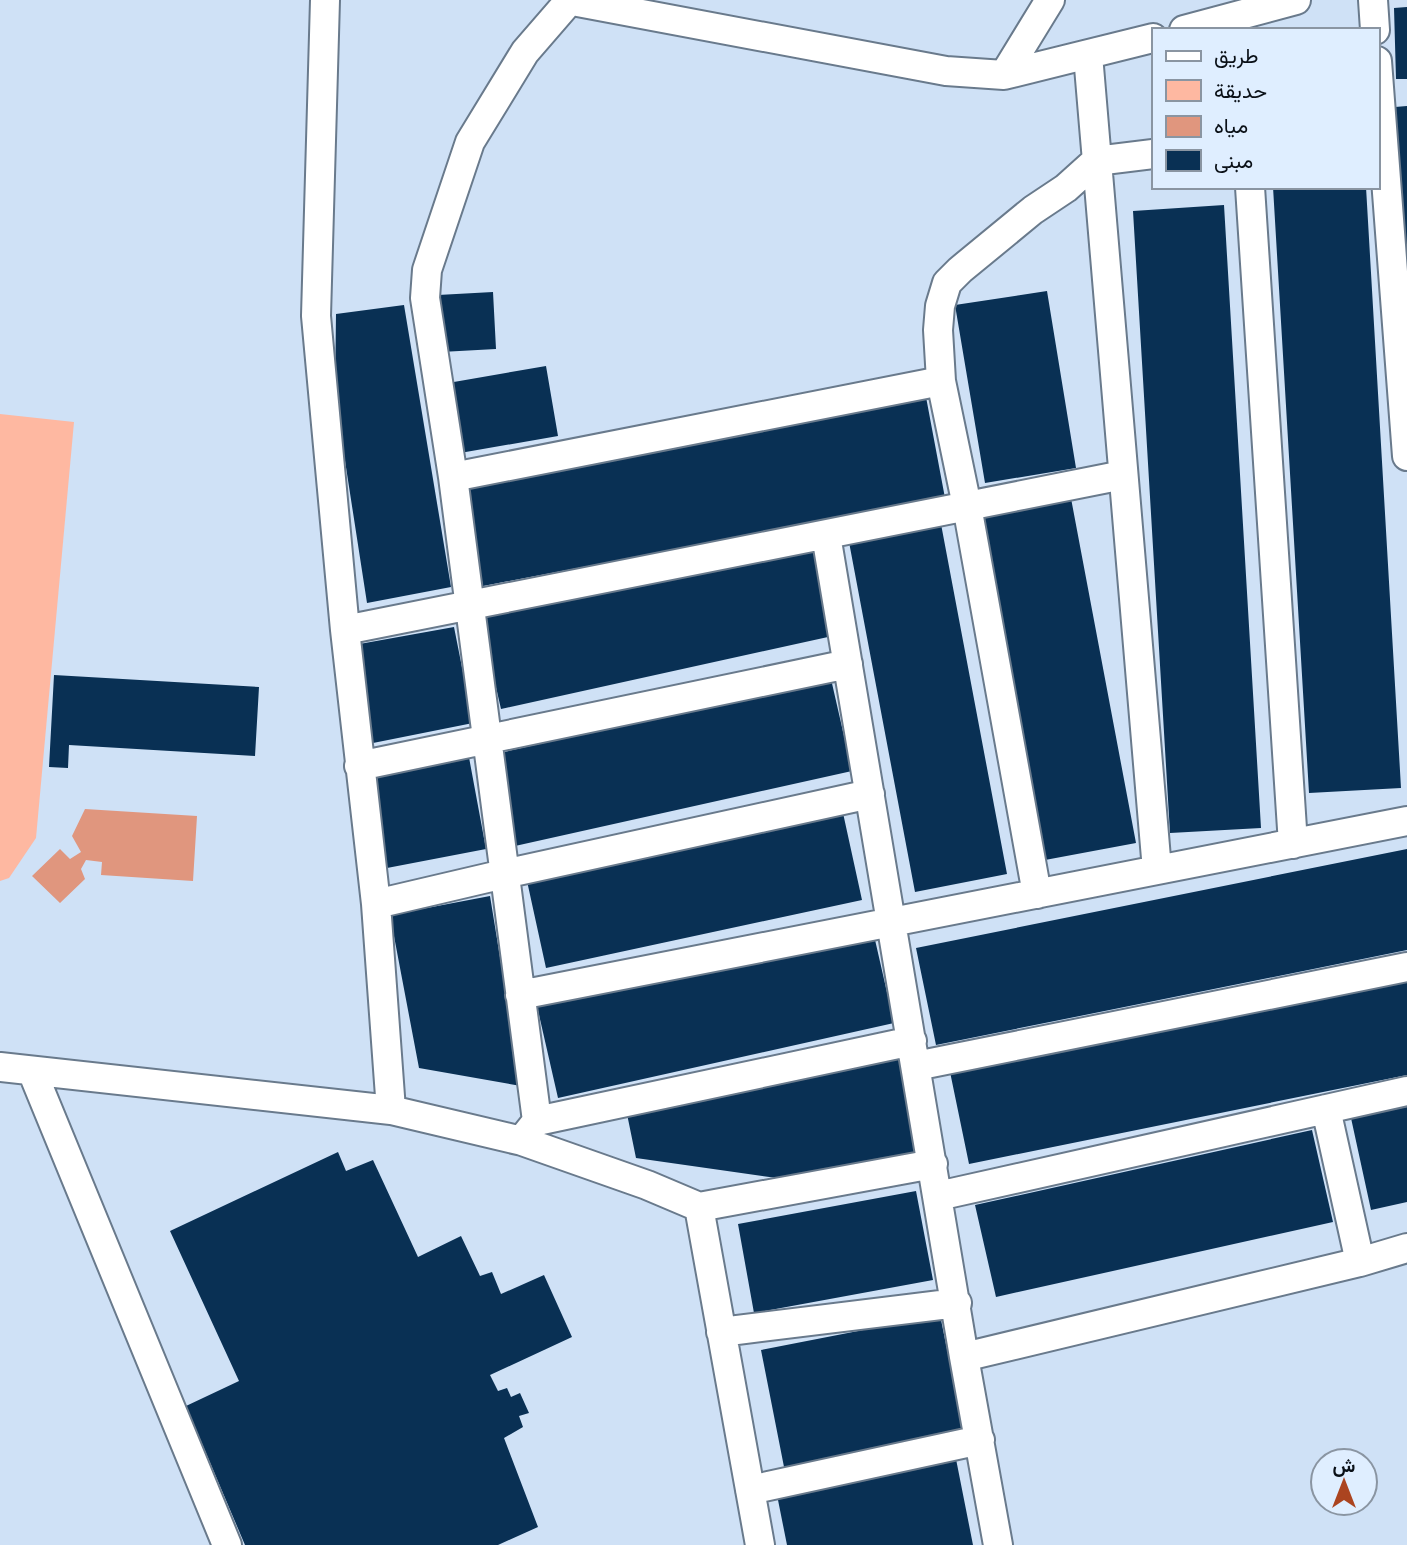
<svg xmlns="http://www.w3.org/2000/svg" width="1407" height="1545" font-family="Manrope,Vazirmatn,sans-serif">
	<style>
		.green { fill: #feb8a1 }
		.water { fill: #e0967e }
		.building { fill: #093054 }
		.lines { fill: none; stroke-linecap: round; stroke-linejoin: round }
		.minor-casing { stroke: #697a8c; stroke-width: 32 }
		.minor { stroke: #fff; stroke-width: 28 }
	</style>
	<rect width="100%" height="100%" fill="#cfe1f6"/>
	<path class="green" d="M0,414L74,422L36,838L9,878L0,881Z"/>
	<path class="water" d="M85,809L197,816L193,881L101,875L102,862L86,860L81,869L85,879L60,903L32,876L60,849L70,859L81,852L72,836Z"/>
	<path class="building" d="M1407,7V79H1396L1394,8Z
		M1407,106V260L1405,261L1395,107Z
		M1273,187H1366L1401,788L1309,793Z
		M1224,205L1261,828L1170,833L1133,211Z
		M1047,291L1076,468L985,483L955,305Z
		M493,292L496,349L441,352L438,295Z
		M404,305L451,587L367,603L335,396L336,314Z
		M546,366L558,436L460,453L448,383Z
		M926,397L945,498L483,586L464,485Z
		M1070,493L1136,843L1045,860L978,510Z
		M941,524L1007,874L915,892L849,542Z
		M817,543L837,635L501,709L480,618Z
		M454,627L473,723L373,743L354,645Z
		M54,675L259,687L255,756L69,745L68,768L49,767Z
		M831,679L852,771L515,846L495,754Z
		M468,752L486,849L387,868L367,771Z
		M843,813L862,900L546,968L527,881Z
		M1407,849V950L936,1045L916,948Z
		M490,896L521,1086L419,1068L390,915Z
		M873,931L894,1023L558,1098L537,1006Z
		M1407,975V1075L969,1164L949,1067Z
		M899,1056L919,1153L784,1179L636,1158L627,1114Z
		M1407,1107V1202L1371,1210L1351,1118Z
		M1312,1130L1333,1222L996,1297L975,1205Z
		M338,1152L346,1171L373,1160L418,1257L461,1236L480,1276L492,1272L501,1294L544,1275L572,1337L490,1375L498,1391L507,1388L511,1397L520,1393L529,1413L519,1416L523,1427L504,1438L538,1527L498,1545H245L186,1406L239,1381L170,1231Z
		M916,1191L933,1280L754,1313L738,1224Z
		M940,1315L965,1437L785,1472L761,1350Z
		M956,1459L973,1545H787L777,1495Z"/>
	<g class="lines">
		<g class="minor-casing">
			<path id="minor" d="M325,0L316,316L345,630L376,904L391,1110
				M567,0L946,71L1004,75L1153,38
				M1373,0L1375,30
				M1184,30L1296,0
				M1088,55L1157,870
				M1377,61L1407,456
				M1004,75L1050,0
				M1250,187L1293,844
				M453,477L941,381
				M826,535L964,1357L998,1545
				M345,630L1123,475
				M359,766L848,664
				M1037,894L967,506L941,381L938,330L940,306L947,283L960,270L1033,210L1066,188L1096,161L1153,154
				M376,904L504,874L870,794
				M520,995L1407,821
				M916,1066L1407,967
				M0,1067L391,1110L522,1141L647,1185L699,1207L933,1164
				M32,1071L227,1545
				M1326,1109L1360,1262
				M537,1121L453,477L425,298L427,270L470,142L525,52L570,0
				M525,1136L537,1121L912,1041
				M938,1196L1407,1091
				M699,1207L760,1545
				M721,1332L957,1303
				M964,1357L1360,1262L1407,1248
				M750,1490L980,1440"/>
		</g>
		<use href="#minor" class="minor"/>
	</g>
	<rect x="1152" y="28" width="228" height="161" fill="#dfeeff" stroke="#8a95a2" stroke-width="2"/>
	<rect x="1166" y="51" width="35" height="10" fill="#ffffff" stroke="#8a95a2" stroke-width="2"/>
	<text x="1214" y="63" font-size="21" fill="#0a1017">طريق</text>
	<rect x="1166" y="80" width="35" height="21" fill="#feb8a1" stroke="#8a95a2" stroke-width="2"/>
	<text x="1214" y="98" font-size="21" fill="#0a1017">حديقة</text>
	<rect x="1166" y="116" width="35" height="21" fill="#e0967e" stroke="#8a95a2" stroke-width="2"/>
	<text x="1214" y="133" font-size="21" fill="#0a1017">مياه</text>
	<rect x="1166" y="150" width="35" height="21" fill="#093054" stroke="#8a95a2" stroke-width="2"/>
	<text x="1214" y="168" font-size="21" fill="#0a1017">مبنى</text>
	<g transform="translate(1344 1482)"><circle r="33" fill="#dfeeff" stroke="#8a95a2" stroke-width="2"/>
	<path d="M0-5L12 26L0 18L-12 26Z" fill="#ab4420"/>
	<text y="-10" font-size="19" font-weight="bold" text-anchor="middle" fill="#0a1017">ش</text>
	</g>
</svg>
